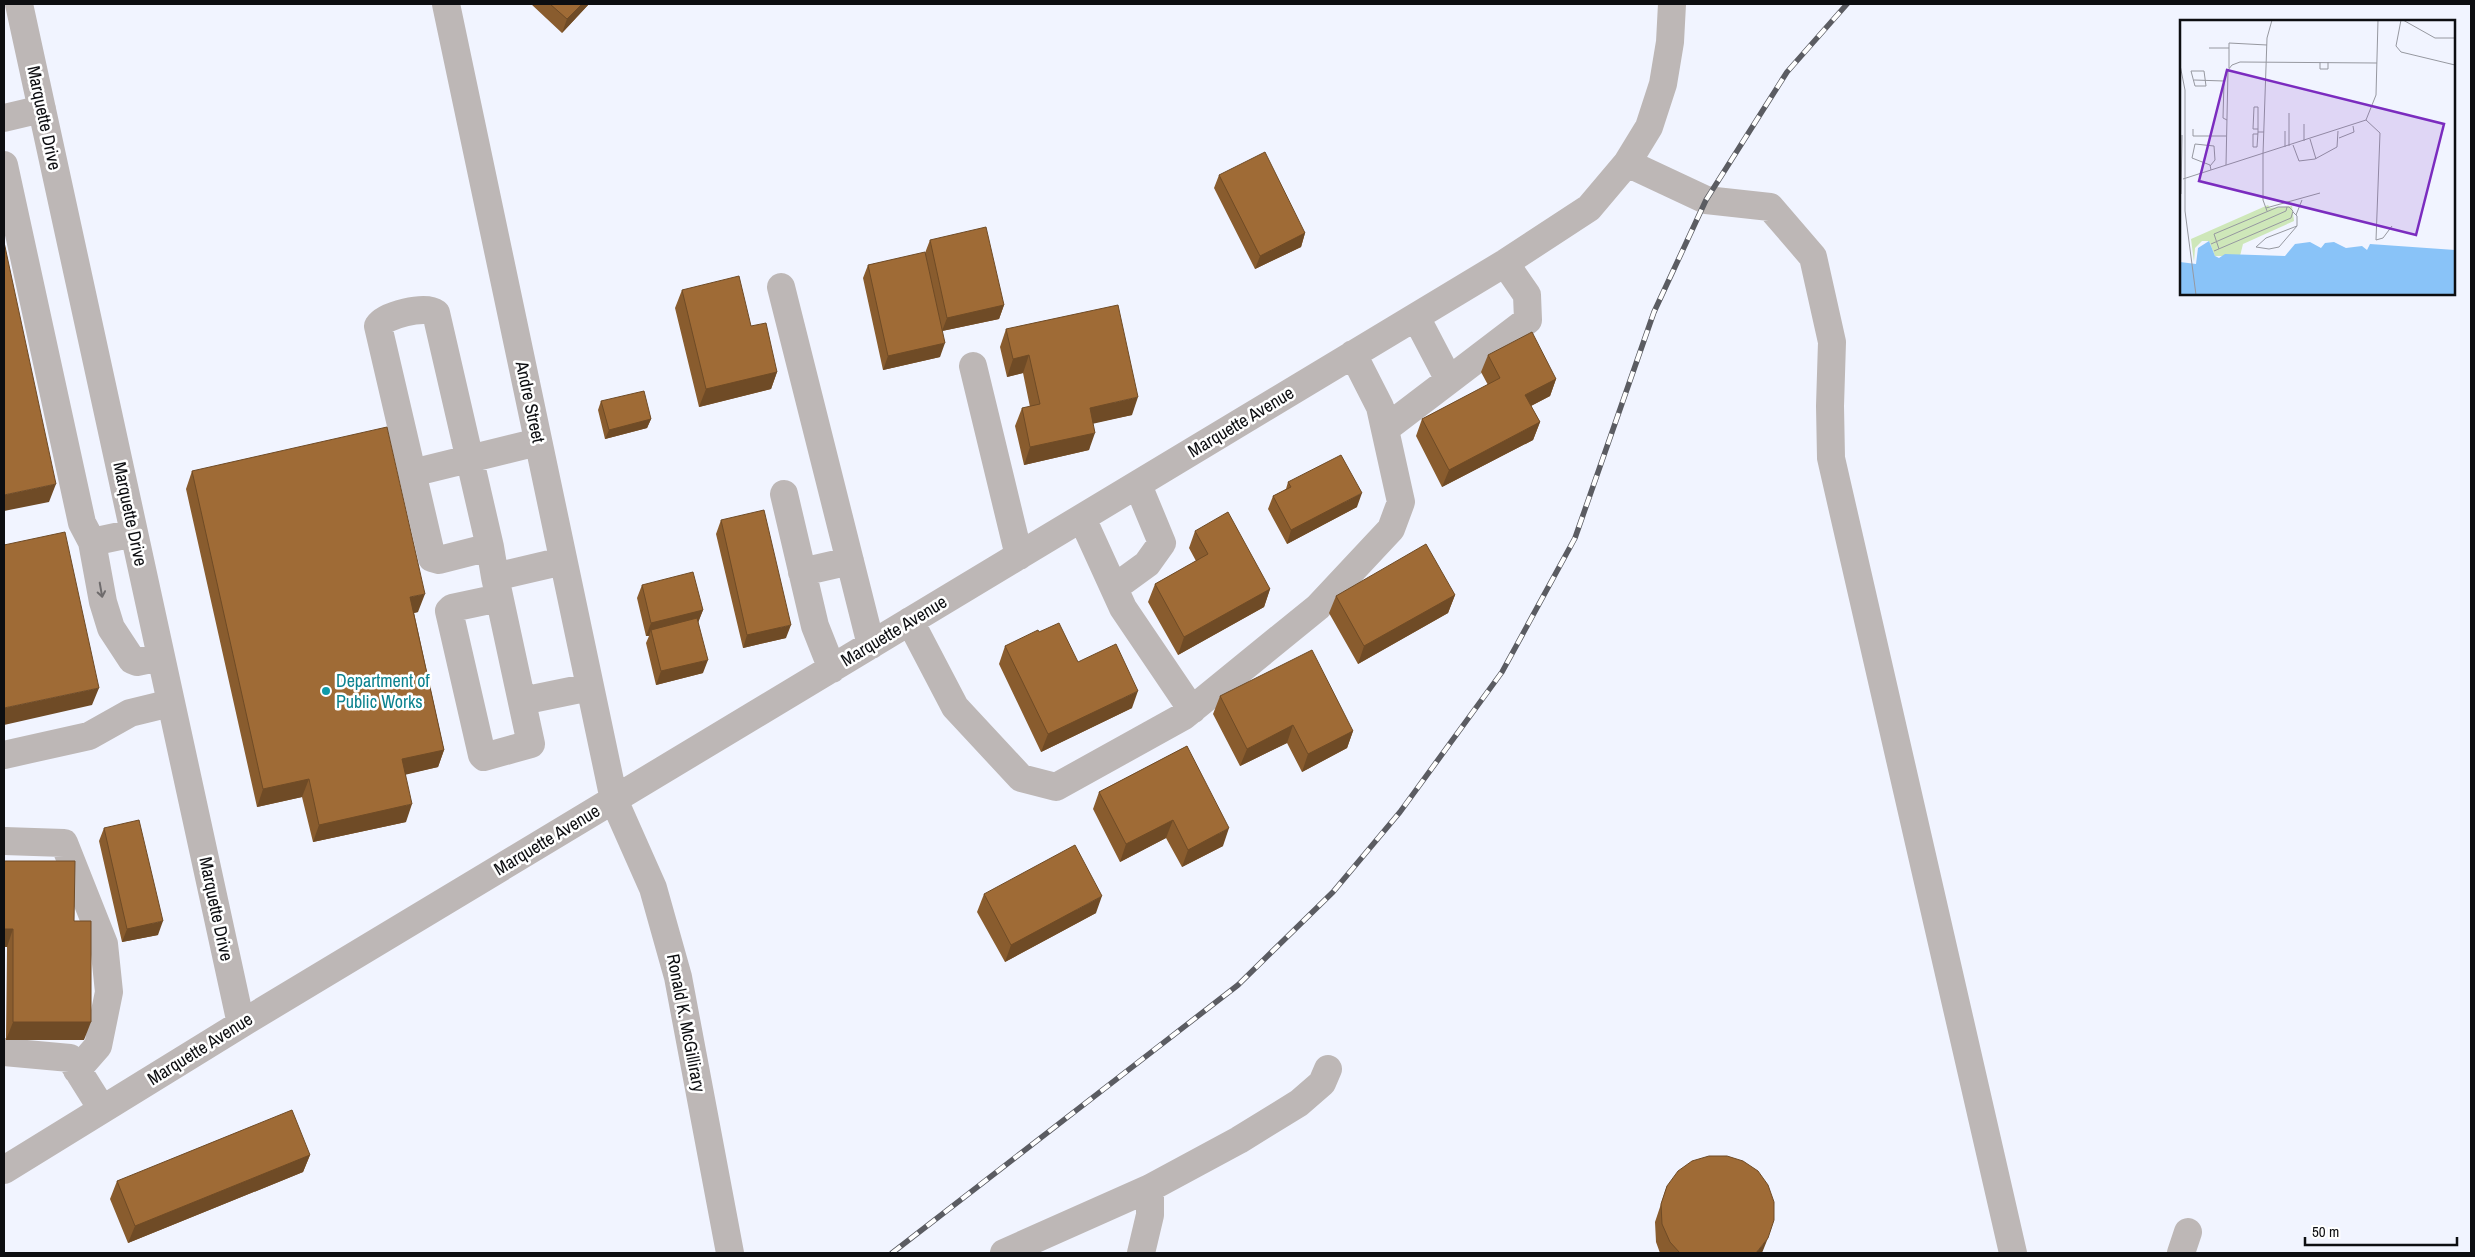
<svg xmlns="http://www.w3.org/2000/svg" width="2475" height="1257" font-family="'Archivo Narrow',sans-serif">
	<style>
		.lines { fill: none; stroke-linecap: round; stroke-linejoin: round }
		.minor { stroke: #bdb7b6; stroke-width: 28 }
		.rail-casing { stroke: #5b5c62; stroke-width: 5.5 }
		.rail { stroke: #fff; stroke-width: 4; stroke-dasharray: 11; stroke-linecap: butt }
		.wall { fill: #895c2e }
		.shaded-wall { fill: #6f4b26 }
		.building { fill: #9f6b36; stroke: #6f4b26 }
		.oneway { stroke: #6e6b6c }
		.culture-dot { fill: #0f9aa8; stroke: #fff; stroke-width: 2 }
		.labels { text-anchor: middle; stroke-width: 5; stroke-linejoin: round; paint-order: stroke }
		.street-label { font-size: 18px; fill: #0d0e11; stroke: #fff }
		.culture-label { font-size: 18px; fill: #0d838f; stroke: #fff; text-anchor: start }
		.inset-road { fill: none; stroke: #9698a0; stroke-width: 1 }
		.view { fill: #7b2cbf; fill-opacity: 0.15; stroke: #7b2cbf; stroke-width: 2.5 }
		.inset-edge { fill: none; stroke: #0d0e11; stroke-width: 2.5 }
	</style>
	<rect width="100%" height="100%" fill="#f1f4ff"/>
	<g class="lines">
		<path class="minor" d="M19,4L241,1024
			M446,4L614,800L653,888L678,977L730,1253
			M4,118L42,109
			M1627,163L1706,200L1770,207L1813,257L1832,342L1830,406L1831,458L2013,1253
			M4,165L82,523L92,542L134,533
			M781,287L871,645
			M1416,317L1449,380
			M973,366L1019,556
			M1385,429L1528,320L1527,295L1505,263
			M412,473L538,442
			M784,494L815,626L832,669
			M1082,518L1123,608L1192,710
			M92,542L103,602L111,628L132,660L137,662L161,657
			M490,547L439,560L432,558L378,326C385,315 425,305 436,313L490,547L495,577L563,561
			M802,572L850,561
			M495,577L531,744L484,757L482,755L449,611L452,608L499,598
			M1114,588L1147,564L1162,543L1138,485
			M910,621L955,707L1021,778L1056,787L1184,716L1318,607L1391,529L1401,502L1380,407L1353,354
			M522,701L590,687
			M4,755L89,736L130,713L171,703
			M4,841L64,843L104,944L109,992L98,1046L77,1070
			M4,1052L70,1058L102,1109
			M4,1170L241,1024L1505,263L1589,208L1627,163L1649,127L1663,84L1670,42L1672,4
			M1004,1253L1150,1188L1239,1140L1299,1103L1322,1083L1328,1069
			M1141,1253L1150,1215V1188
			M2181,1253L2188,1232"/>
		<g class="rail-casing">
			<path id="rail" d="M892,1253L1238,985L1333,892L1400,812L1502,672L1575,538L1654,312L1706,200L1787,72L1847,4"/>
		</g>
		<use href="#rail" class="rail"/>
	</g>
	<path class="wall" d="M531,4H589L562,33Z
		M1219,175L1305,233L1301,247L1255,269L1214,188Z
		M930,240L1004,305L999,319L942,331L940,357L883,370L863,278L868,265L925,253Z
		M682,290L751,326L777,372L771,389L699,407L675,308Z
		M1006,329L1132,415L1093,423L1089,450L1024,465L1015,426L1022,408L1030,407L1023,373L1007,377L1000,347Z
		M1488,355L1556,379L1550,396L1531,406L1540,422L1533,440L1442,487L1416,436L1422,419L1488,385L1481,372Z
		M601,401L651,419L647,428L605,439L598,410Z
		M192,471L418,612L414,613L444,750L438,767L406,774V822L313,842L302,797L257,807L186,489Z
		M1288,482L1357,507L1287,544L1268,509L1273,496L1286,489Z
		M721,520L786,638L743,648L716,534Z
		M1195,531L1270,589L1264,607L1178,655L1148,602L1155,584L1196,561L1189,548Z
		M642,585L703,610L698,622L703,673L656,685L646,643L649,636H646L637,598Z
		M1455,595L1448,613L1358,664L1329,613L1336,596Z
		M1039,632L1132,708L1041,752L999,664L1005,646Z
		M1220,696L1353,731L1347,748L1302,772L1287,743L1240,766L1213,714Z
		M1187,746L1223,846L1182,867L1166,838L1120,862L1093,809L1099,792Z
		M104,828L158,935L122,942L99,841Z
		M4,861L74,921L84,1040H6L7,947H4Z
		M984,894L1096,913L1005,962L977,912Z
		M310,1155L303,1172L128,1243L110,1199L117,1181Z
		M1667,1186L1762,1253H1660L1656,1242L1655,1222Z"/>
	<path class="shaded-wall" d="M582,4H589L562,33L567,19Z
		M1305,233L1301,247L1255,269L1260,256Z
		M1004,305L999,319L942,331L947,318Z
		M945,343L940,357L883,370L888,356Z
		M1029,355L1023,373L1007,377L1013,359Z
		M777,372L771,389L699,407L706,389Z
		M1556,379L1550,396L1519,412L1525,395Z
		M1138,397L1132,415L1083,426L1090,408Z
		M651,419L647,428L605,439L609,430Z
		M1540,422L1533,440L1442,487L1449,470Z
		M1095,433L1089,450L1024,465L1030,447Z
		M56,484L49,502L4,511V495Z
		M1362,493L1357,507L1287,544L1291,530Z
		M1270,589L1264,607L1178,655L1184,637Z
		M425,594L418,612L404,615L410,597Z
		M1455,595L1448,613L1358,664L1364,646Z
		M703,610L698,623L651,630L649,636H646L651,623Z
		M791,625L786,638L743,648L747,635Z
		M708,660L703,673L656,685L661,671Z
		M99,688L92,705L4,725V708Z
		M1138,691L1132,708L1041,752L1048,734Z
		M1293,725L1287,743L1240,766L1247,749Z
		M1353,731L1347,748L1302,772L1308,754Z
		M444,750L438,767L396,777L402,759Z
		M309,779L302,797L257,807L263,789Z
		M412,804L406,822L313,842L319,825Z
		M1173,820L1166,838L1120,862L1126,844Z
		M1229,828L1223,846L1182,867L1188,850Z
		M1102,896L1096,913L1005,962L1011,945Z
		M163,921L158,935L122,942L127,929Z
		M4,929H13L7,947H4Z
		M13,1022H91L84,1040H6Z
		M310,1155L303,1172L128,1243L135,1226Z
		M1768,1238L1762,1253H1756Z"/>
	<path class="building" d="M550,4H582L567,19Z
		M1265,152L1305,233L1260,256L1219,175Z
		M986,227L1004,305L947,318L930,240Z
		M4,242L56,484L4,495Z
		M925,252L945,343L888,356L868,265Z
		M739,276L751,326L766,323L777,372L706,389L682,290Z
		M1118,305L1138,397L1090,408L1095,433L1030,447L1022,408L1040,404L1029,355L1013,359L1006,329Z
		M1532,332L1556,379L1525,395L1540,422L1449,470L1422,419L1500,378L1488,355Z
		M644,391L651,419L609,430L601,401Z
		M387,427L425,594L410,597L444,750L402,759L412,804L319,825L309,779L263,789L192,471Z
		M1341,455L1362,493L1291,530L1273,496L1291,487L1288,482Z
		M764,510L791,625L747,635L721,520Z
		M1228,512L1270,589L1184,637L1155,584L1208,554L1195,531Z
		M65,532L99,688L4,708V545Z
		M1426,544L1455,595L1364,646L1336,596Z
		M693,572L703,610L651,623L642,585Z
		M697,618L708,660L661,671L651,630Z
		M1059,623L1078,662L1116,644L1138,691L1048,734L1005,646L1038,630L1039,632Z
		M1312,650L1353,731L1308,754L1293,725L1247,749L1220,696Z
		M1187,746L1229,828L1188,850L1173,820L1126,844L1099,792Z
		M139,820L163,921L127,929L104,828Z
		M1075,845L1102,896L1011,945L984,894Z
		M4,861H75L74,921H91V1022H13V929H4Z
		M292,1110L310,1155L135,1226L117,1181Z
		M1709,1156H1727L1743,1161L1758,1171L1768,1185L1774,1202V1220L1768,1238L1756,1253H1680L1670,1242L1662,1224L1661,1204L1667,1186L1678,1171L1692,1161Z"/>
	<defs><path id="oneway-shaft" d="M-6 0H5M1.5-3L5.5 0L1.5 3" fill="none" stroke-width="1.6" stroke-linecap="round" stroke-linejoin="round" transform="scale(1.25)"/></defs>
	<use class="oneway" href="#oneway-shaft" transform="translate(101 590) rotate(80)"/>
	<circle class="culture-dot" cx="326" cy="691" r="5"/>
	<g class="labels">
		<g class="street-label">
			<text transform="translate(44 118) rotate(78)" y="6">Marquette Drive</text>
			<text transform="translate(530 402) rotate(78)" y="6">Andre Street</text>
			<text transform="translate(1241 422) rotate(-31)" y="6">Marquette Avenue</text>
			<text transform="translate(130 514) rotate(78)" y="6">Marquette Drive</text>
			<text transform="translate(894 631) rotate(-31)" y="6">Marquette Avenue</text>
			<text transform="translate(547 840) rotate(-31)" y="6">Marquette Avenue</text>
			<text transform="translate(216 909) rotate(78)" y="6">Marquette Drive</text>
			<text transform="translate(686 1023) rotate(79)" y="6">Ronald K. McGillirary</text>
			<text transform="translate(200 1049) rotate(-32)" y="6">Marquette Avenue</text>
		</g>
		<g class="culture-label">
			<text x="336" y="687">Department of<tspan x="336" dy="21">Public Works</tspan></text>
		</g>
	</g>
	<g transform="translate(2180 20)">
		<rect width="275" height="275" fill="#f1f4ff"/>
		<path d="M88,185L90,188L112,186L114,201L63,224L60,236H35L29,221H22L15,228L14,242L11,219Z" fill="#cee7b9"/>
		<path d="M29,221L35,236L39,238L45,234L105,236L115,224L130,222L141,228L145,223L154,222L166,228L182,226L187,230L190,224L275,230V275H0V242L16,244L18,228Z" fill="#89c3f8"/>
		<path class="inset-road" d="M221,0L216,26L221,32L275,45M223,0L255,18H275M29,28H49M140,42V49H148V42M0,45L5,70V191L16,275M49,48V23L87,25M11,51H24L26,66H15ZM14,60L44,61M44,61L43,98L47,100M109,93V126M186,100L200,113L196,220L203,218L212,206M13,109V116H46M78,109H73L74,87H78V112H84M105,111V127M78,114H73V127H77L78,112M159,118L174,112L173,106M130,119L136,139M124,121V104M113,125L119,141L135,139L157,127L158,111M46,145L48,50L52,45L60,42L197,43M30,146L35,140L34,126L15,124L12,138L30,145L31,150M3,159L186,100L196,75L198,0M1,174L2,115M86,188L140,173M87,191L83,180V134L87,18L92,0M113,192L117,196V206L99,227L89,229L76,227L86,218L117,206M116,195L122,180M31,224L106,191L107,187M34,231L111,198L113,191L109,187H98L34,214L39,229"/>
		<path class="view" d="M47,50L264,104L236,215L19,161Z"/>
		<rect width="275" height="275" class="inset-edge"/>
	</g>
	<rect width="2475" height="1257" fill="none" stroke="#0d0e11" stroke-width="10"/>
	<path d="M2305 1237v8h152v-8" fill="none" stroke="#0d0e11" stroke-width="2.5"/>
	<text x="2312" y="1237" font-size="15" fill="#0d0e11" stroke="#ffffff" stroke-width="4" paint-order="stroke">50 m</text>
</svg>
